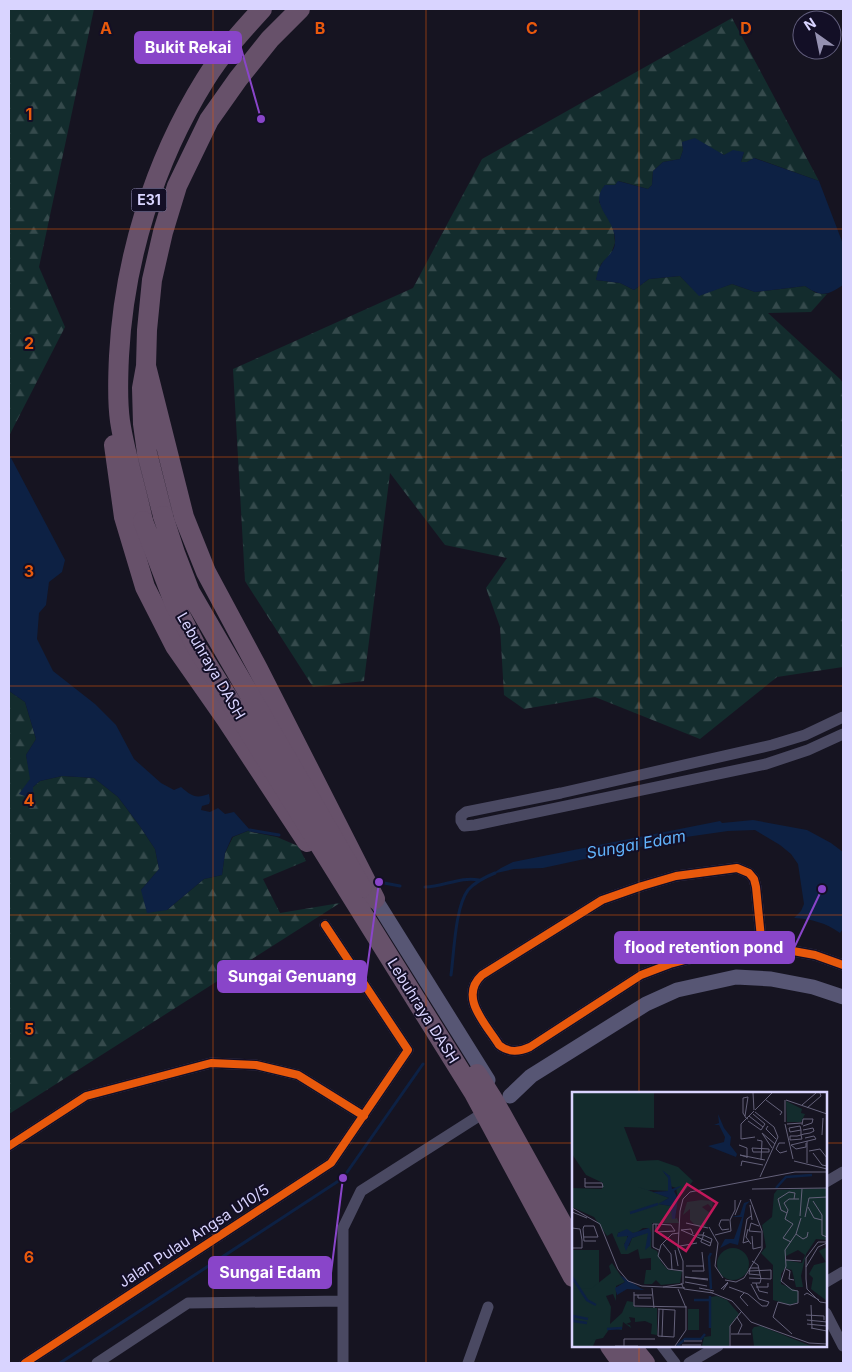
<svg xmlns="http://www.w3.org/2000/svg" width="852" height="1372" font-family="Inter,sans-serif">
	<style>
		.forest { fill: url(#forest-firs) }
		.water { fill: #0d2144 }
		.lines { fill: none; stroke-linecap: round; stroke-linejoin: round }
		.stream { stroke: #0d2144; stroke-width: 3 }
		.street { stroke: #4a4962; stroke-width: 11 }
		.secondary { stroke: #575674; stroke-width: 15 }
		.highway { stroke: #67516a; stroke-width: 20 }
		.highway-bridge { stroke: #67516a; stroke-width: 20 }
		.cycleway-casing { stroke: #130f26; stroke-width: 11 }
		.cycleway { stroke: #e8590c; stroke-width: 8 }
		.grid { fill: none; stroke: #e8590c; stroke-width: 1; stroke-opacity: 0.55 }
		.labels { text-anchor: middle; stroke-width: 4; stroke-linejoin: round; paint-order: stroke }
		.shield { fill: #130f26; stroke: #9e99be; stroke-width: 1 }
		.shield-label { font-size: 14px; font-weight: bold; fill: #d9d4ff }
		.street-label { font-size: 15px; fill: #d9d4ff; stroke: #130f26 }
		.water-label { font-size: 16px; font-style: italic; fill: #62b6ff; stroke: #130f26 }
		.inset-river { fill: none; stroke: #0d2144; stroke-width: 2.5 }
		.inset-road { fill: none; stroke: #64617a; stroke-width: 1 }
		.view { fill: #c2185b; fill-opacity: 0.15; stroke: #c2185b; stroke-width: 2.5 }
		.inset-edge { fill: none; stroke: #d9d4ff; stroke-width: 2.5 }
		.grid-label { font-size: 16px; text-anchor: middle; font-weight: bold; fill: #e8590c; stroke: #130f26; stroke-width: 4; stroke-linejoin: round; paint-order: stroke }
		.leader { fill: none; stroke: #8945c9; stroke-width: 2 }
		.callout-dot { fill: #8945c9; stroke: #130f26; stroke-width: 2 }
		.callout { fill: #8945c9; stroke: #8945c9; stroke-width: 2 }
		.callout-label { font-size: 16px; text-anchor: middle; font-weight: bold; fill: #fff }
	</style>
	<defs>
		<pattern id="forest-firs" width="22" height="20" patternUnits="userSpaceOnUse" patternTransform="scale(1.25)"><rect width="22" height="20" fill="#132c2d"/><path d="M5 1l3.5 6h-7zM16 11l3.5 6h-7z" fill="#354a4c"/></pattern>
	</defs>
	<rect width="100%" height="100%" fill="#161421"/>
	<path class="forest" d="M9,9H94L39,267L65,327L9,436Z
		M732,18L819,181L755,158L747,162H741L744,152L725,155L682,142L683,150L680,159L663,162L653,171L652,185L648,189L619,181L615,185H605L599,202L613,224L615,243L611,254L601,264L596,280L620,283L634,290L649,279L680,276L699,295L732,284L755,292L805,286L816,293L827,294L811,312L768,313L840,379L843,383V667L777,677L700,739L595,697L524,709L504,695L500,627L486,588L507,558L445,545L390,473L364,681L313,687L245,581L233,369L413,288L482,159Z
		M9,691L25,702L36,739L26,755L33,787L40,781L62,776L94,778L118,797L139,825L155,849L159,869L141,890L167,910L204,879L222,875L225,853L233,837L250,830L251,832L277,837L298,846L306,861L263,879L280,913L340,903L9,1114Z"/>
	<path class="water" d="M695,138L724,155L733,150L744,152L741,162H747L754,158L819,181L843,244V285C827,296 821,297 805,286L755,292L732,284L699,296L680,276L649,279L634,290L620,283L596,280C597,275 598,269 601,265C605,257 615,253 615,242C617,219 587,205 605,185H615L618,181L648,189L652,185L653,171L663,162L680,159L683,150L682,142Z
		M9,454L65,560L62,572L49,582L46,605L39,613L37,639L53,671L95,704L116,725L134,759L161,783L174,790L181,787C192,796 195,799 209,794L210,801L209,804L202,806L201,810L210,812L218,808L225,814L234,812L250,830L232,837L225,853L222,875L204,879L167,910L147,913L141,890L159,869L155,849L139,825L118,797L94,778L62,776L40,781L33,787V799L19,794L30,779L26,755L36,739L25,702L9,691Z
		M753,820L807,830L831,843L843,852V911L842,914L843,916V929L840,933C826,923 812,919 794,918L801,911L804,904L798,864L791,854L780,845L755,830L728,831L686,837L543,868L514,869L492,874L501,868L513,862L720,821L722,823Z"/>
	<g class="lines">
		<path class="stream" d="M250,830L279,835
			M379,882L400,886
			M425,887C443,887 461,876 479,880
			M451,975C454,954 455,907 468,890C475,882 485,877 495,873
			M60,1363L343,1178L423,1064"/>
		<path class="street" d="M843,717L805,735L772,745L561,793L466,812L461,816V821L464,826L475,825L766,764L808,750L843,734
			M762,948L756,887L754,879L749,873L737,868L676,876L642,886L602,900L482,975C458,997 486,1024 499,1045C509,1053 519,1052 530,1047L641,975L670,964L700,956L737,948H762L793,951L815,955L843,965
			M9,1146L86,1096L211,1063L256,1065L298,1075L364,1116
			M826,1182L843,1172
			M826,1282L843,1272
			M826,1313L843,1346
			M662,1346L675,1363
			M25,1363L331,1163L408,1050L325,925
			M97,1363L188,1303L343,1301
			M343,1363V1228L361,1191L485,1112
			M468,1363L488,1307
			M689,1363L718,1346"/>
		<path class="secondary" d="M375,899L488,1080
			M510,1096L531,1076L646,1004L677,990L736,977L771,979L813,987L843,997"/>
		<path class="highway" d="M146,366L184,517L206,572L258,669L375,899
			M114,445L124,517L145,587L175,646L226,719L307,842
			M163,516L147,453L143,424L142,388L146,366L147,330L152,280L163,232L177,186L209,120L238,79L270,39L300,9
			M143,521C136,488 125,454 120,421C117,400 118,377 119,356C124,260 154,162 205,80C221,54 242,31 262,9
			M610,1346L622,1363
			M631,1346L645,1363"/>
		<path class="highway-bridge" d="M163,516L175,553L190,592L362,888
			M143,521L175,605L197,648L474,1093L573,1277
			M477,1074L494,1101L573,1243"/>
		<g class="cycleway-casing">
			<path id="cycleway" d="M762,948L756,887L754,879L749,873L737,868L676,876L642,886L602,900L482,975C458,997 486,1024 499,1045C509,1053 519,1052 530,1047L641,975L670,964L700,956L737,948H762L793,951L815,955L843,965
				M9,1146L86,1096L211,1063L256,1065L298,1075L364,1116
				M25,1363L331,1163L408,1050L325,925"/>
		</g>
		<use href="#cycleway" class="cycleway"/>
	</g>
	<path class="grid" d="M213,9V1363M426,9V1363M639,9V1093M9,229H843M9,457H843M9,686H843M9,915H843M9,1143H573M826,1143H843M639,1346V1363"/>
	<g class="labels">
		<rect class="shield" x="131.5" y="188.5" width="35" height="23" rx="4"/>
		<g class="shield-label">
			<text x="149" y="205">E31</text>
		</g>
		<g class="street-label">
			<text transform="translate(211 666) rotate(60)" y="5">Lebuhraya DASH</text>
			<text transform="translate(423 1011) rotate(58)" y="5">Lebuhraya DASH</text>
			<text transform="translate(194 1236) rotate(-33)" y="5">Jalan Pulau Angsa U10/5</text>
		</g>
		<g class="water-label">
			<text transform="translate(636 844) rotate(-10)" y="6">Sungai Edam</text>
		</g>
	</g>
	<g transform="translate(572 1092)">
		<rect width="255" height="255" fill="#161421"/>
		<path d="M214,9L230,17L229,21L233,22L229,30H215ZM255,155L254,190L255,209L239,197L241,186L237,182L242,173L254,170L247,159ZM0,158H27V240L21,254H0ZM116,217H127V238H116Z" fill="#132c2d"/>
		<path d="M0,1H82V36L52,35L65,69L86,68L106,75L121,89L106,107L104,96L98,94V84L92,81L96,85L97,99L76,98L97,106L87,112L99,114L101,127L105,126L107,131H80L79,156L85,159L89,170L96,178L110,179L108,191L89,193L84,188L80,192H72L74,178H79V166L68,167L66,157L56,162H49L40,141L35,144L22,125L0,115V96L30,97L31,91L14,83L0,62ZM71,136H76L78,143L75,140L60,146L57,154L52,152L56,148L55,143L45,144L47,140L64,141ZM255,96V148L244,147L234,162L229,184L231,195H224L220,178L213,176L209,182V192L226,199V210L218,213L201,208V173L189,161L194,155L190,133L200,125L202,102L205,98ZM226,158L233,163L230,171L213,168L214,164ZM129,108L141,109L140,116L136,112L130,115L138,121L133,135L123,133L118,128V117L111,123L115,110ZM145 172a16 16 0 1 1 32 0a16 16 0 1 1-32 0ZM40,171L53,190L44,194V209L41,202L34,204L39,215L38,232L50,221L55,209L61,210L62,215L85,216V243L79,242L80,232L73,229L63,230V226L57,225L59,230L54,232L58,233L59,236L51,230L50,238L38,236L31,246L21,248L16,254H0V197L20,196L39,181L37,174ZM145,204L155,208L167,222L158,233L157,254H130L132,245L139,244V205ZM189,234L239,254H247H182L180,238L182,235Z" fill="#132c2d" fill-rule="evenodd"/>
		<path d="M146,22L152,36L159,45L158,53L165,62L164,65L136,54L152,50L153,45L147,33H142L147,31ZM90,78L98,84L100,97L108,94H110L102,99L106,107L103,127H100L99,114L86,112L97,106L64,94L81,100L96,99V86ZM178,109L174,113L166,153L158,151L148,156L153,147H162L170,125H160L168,123L172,111ZM77,136L79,141L78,154L73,158L76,141L60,146L54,159L52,153L56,144L45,145L46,141L55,137L61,141ZM48,183L70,197L73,198L55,197L45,203L43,196L53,190Z" fill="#0d2144"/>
		<path class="inset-river" d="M204,96L214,85L240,83M58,121L86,112M139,161L137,165L139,197M0,185L15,208L24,213M138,204V236M122,208H138M0,224L2,229L15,231M1,224L16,227M35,237L50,236M105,254L113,247H129L133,242"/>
		<path class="inset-road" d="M181,1L182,18M194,8L210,20L208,23M213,8V30M214,8L255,22M230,13L244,1M235,16L249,4L248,1M183,18L200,1M182,19L169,32V47L183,45M183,20L202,35L206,45L188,85M173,24L176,5L171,6V21L174,26L176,27M177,24L191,35M176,29L189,38L193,32L181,22M213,32L221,67M215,32L230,31M230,33L231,27H241L240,31L231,34M196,34L194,37L204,47M229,38L218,40L217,36L228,34L229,38V43L230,47L218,48V44H225L229,43L232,42L238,41L242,39L241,36L231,38M190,41L200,56M190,41L203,52M250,43L251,26M185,48L190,49L189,68M213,51H207L204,57L208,61L215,59M167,53L175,56V66M219,53L244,47L242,44L233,46M219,53L224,57L234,55V51M180,56L197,57V60H181ZM237,59L248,57L255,66M241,61L250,73L255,74M175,65L168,63L193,68M222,69L255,77M235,71V49M169,74L170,69L191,73M13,91H30L31,95H13V86M180,97L255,96M241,109L250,123V143L255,145M178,113L180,128M236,115L242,126L250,128M0,116L28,132L46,177L56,189L70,194L113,196M0,120L15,126M215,121L209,118L206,107L217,100L223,101L222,107M163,123L169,108M228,124L230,97M233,125L237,106L255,105M157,128H149L147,133L150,138L157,137M114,131L136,136M84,132H81V155L87,158M84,132V140L103,139M84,132L99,133L103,139M187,134L179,131L177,139L189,140M137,135L146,151L143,174L151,186M0,136L8,137L10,148V156H0M176,137L174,145L179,152M109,138L139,151M109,138L119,137L121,142M107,141L100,142L89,153L86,164L96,177L111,179M224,142L231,147L235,145L236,140M126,143H131L140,147L138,154L129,150V149L131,145V143L132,140M143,143L159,139L158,128L163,118V108M180,144L181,157L189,155M12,145H26L22,134H12L11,137L12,149H24M177,149L171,151L175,127L179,124M219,150L211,146L221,132L213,127L216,118L212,111L217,107H227M255,150H246L234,166V187L235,197L248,210L255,211M91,152L99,162L100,178M108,154L125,151M103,158L106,174M214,168L229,169M114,174H132M234,175L246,155L255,151M186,176H178L177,182L188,183M214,177L218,179L217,187L222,188M120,179H132L130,160M177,179L199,178V182M113,185L136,187M113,185L136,188M177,186L199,187V182M153,188L164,190L172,186L190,157V139L178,107M113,190L135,194M109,191L112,197L141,201M180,191H188L189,187L186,173L180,169M184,191L187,199L196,201M91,195L111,192V169L106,156L108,119L111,107L118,100L223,80H255M157,195L176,202L190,214H195L197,210L187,207L179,192M184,195H196V191M80,196L82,216M127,196L142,199M151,198L156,191L149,197L156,190M62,200V214L115,215M138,200L160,209L179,230L237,251L255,252M172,201L168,205L176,214M62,203H80M66,203V206H79M232,203L235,201L247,208M239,213L240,236M86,217L102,218H103L102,245L86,244L87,217M234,223L252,224V228M165,225L170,233L166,242M201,225L206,210L218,213L226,211V199L220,198L209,189L214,174L213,158L224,142L229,126M201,225L220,242M235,228L255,230M235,232L255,234M239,236L255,239M159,242H179M90,245L91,217M112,249H130M110,253H129M43,254H66M52,254V247H83M103,254L114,238V216L106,197M158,254V234L169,220"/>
		<path class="view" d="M115,92L145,111L114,159L84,139Z"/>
		<rect width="255" height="255" class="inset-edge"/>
	</g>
	<g class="grid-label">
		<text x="106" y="34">A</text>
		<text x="320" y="34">B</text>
		<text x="532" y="34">C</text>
		<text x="746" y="34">D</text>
		<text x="29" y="120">1</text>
		<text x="29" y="349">2</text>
		<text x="29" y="577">3</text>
		<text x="29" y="806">4</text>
		<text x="29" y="1035">5</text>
		<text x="29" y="1263">6</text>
	</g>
	<path class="leader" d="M261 119L241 48M822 889L794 948M379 882L366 977M343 1178L331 1273"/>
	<g class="callout-dot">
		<circle cx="261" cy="119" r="5"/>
		<circle cx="822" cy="889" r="5"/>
		<circle cx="379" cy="882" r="5"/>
		<circle cx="343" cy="1178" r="5"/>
	</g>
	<g class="callout">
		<rect x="135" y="32" width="106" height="31" rx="5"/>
		<rect x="615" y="932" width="179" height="31" rx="5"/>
		<rect x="218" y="961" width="148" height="31" rx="5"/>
		<rect x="209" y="1257" width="122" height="31" rx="5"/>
	</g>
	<g class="callout-label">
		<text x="188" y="53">Bukit Rekai</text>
		<text x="704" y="953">flood retention pond</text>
		<text x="292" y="982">Sungai Genuang</text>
		<text x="270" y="1278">Sungai Edam</text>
	</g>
	<rect width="852" height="1372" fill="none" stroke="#d9d4ff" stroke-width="20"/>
	<g transform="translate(817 35) rotate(327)"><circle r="24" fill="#130f26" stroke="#625e7d"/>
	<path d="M0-4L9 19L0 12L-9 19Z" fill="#9591b1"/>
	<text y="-8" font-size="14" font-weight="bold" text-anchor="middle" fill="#d9d4ff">N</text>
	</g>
</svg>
